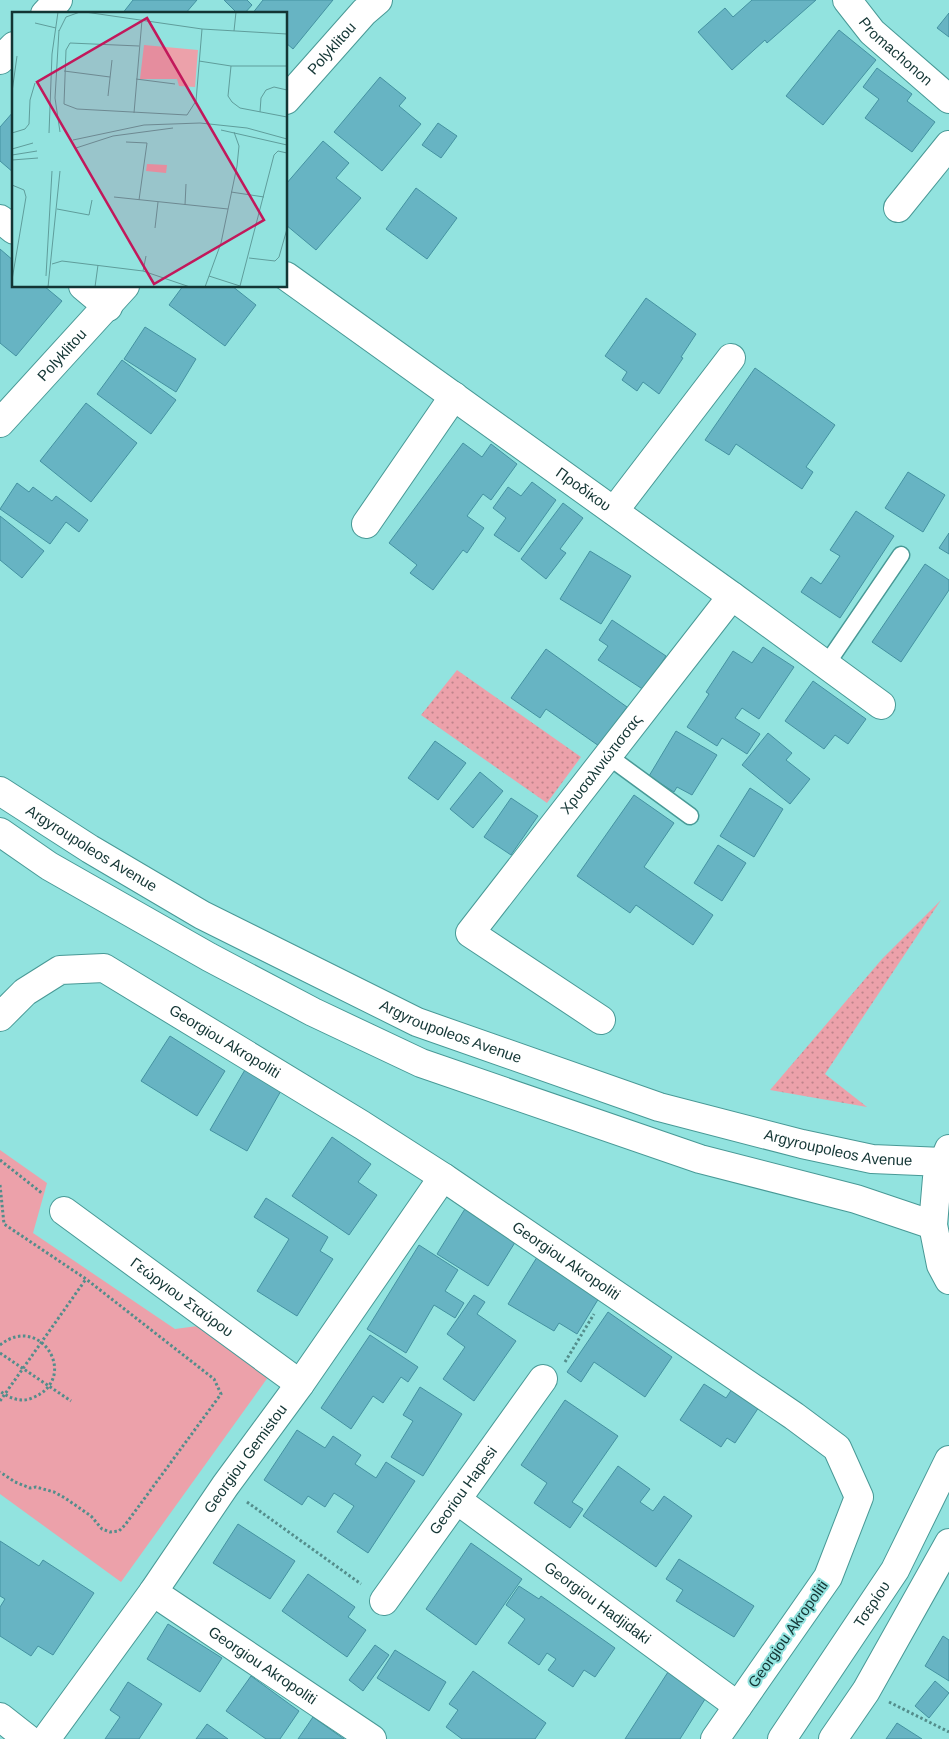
<svg xmlns="http://www.w3.org/2000/svg" width="949" height="1739" font-family="Arial,sans-serif">
	<style>
		.grass { fill: url(#grass-dots) }
		.park { fill: #eca1aa }
		.building { fill: #67b4c3; stroke: #4492a1 }
		.lines { fill: none; stroke-linecap: round; stroke-linejoin: round }
		.service-casing { stroke: #489996; stroke-width: 19 }
		.minor-casing { stroke: #489996; stroke-width: 30 }
		.secondary-casing { stroke: #489996; stroke-width: 30 }
		.primary-casing { stroke: #489996; stroke-width: 30 }
		.path { stroke: #538d8b; stroke-width: 3; stroke-dasharray: 2.5 2.5; stroke-linecap: butt }
		.service { stroke: #fff; stroke-width: 16 }
		.minor { stroke: #fff; stroke-width: 28 }
		.secondary { stroke: #fff; stroke-width: 28 }
		.primary { stroke: #fff; stroke-width: 28 }
		.labels { text-anchor: middle; stroke-width: 4; stroke-linejoin: round; paint-order: stroke }
		.street-label { font-size: 15px; fill: #133534; stroke: #92e3df }
		.inset-road { fill: none; stroke: #5f9d9b; stroke-width: 1 }
		.view { fill: #c2185b; fill-opacity: 0.15; stroke: #c2185b; stroke-width: 2.5 }
		.inset-edge { fill: none; stroke: #133534; stroke-width: 2.5 }
	</style>
	<defs>
		<pattern id="grass-dots" width="8" height="8" patternUnits="userSpaceOnUse" patternTransform="scale(1.25)"><rect width="8" height="8" fill="#eca1aa"/><path d="M2 2h.1M6 6h.1" fill="none" stroke="#be848b" stroke-width="1.8" stroke-linecap="round"/></pattern>
	</defs>
	<rect width="100%" height="100%" fill="#92e3df"/>
	<path class="grass" d="M457,670L581,757L547,803L421,715Z
		M941,900L825,1074L867,1107L770,1090L882,959Z"/>
	<path class="park" d="M0,1150L47,1183L33,1233L175,1329L205,1325L271,1373L121,1582L0,1494Z"/>
	<path class="building" d="M133,0H197L185,14H122Z
		M224,0H247L252,5L244,14H238Z
		M263,0H333L293,49L286,43V14H252Z
		M752,0H816L767,43L765,40L732,70L698,32L725,8L733,17Z
		M949,13V37L937,28Z
		M839,30L876,60L823,125L786,96Z
		M877,68L912,94L907,101L935,122L912,152L865,118L879,99L863,87Z
		M380,77L406,98L399,106L421,124L382,171L334,132Z
		M14,111V173L0,161V127Z
		M438,123L457,136L441,158L422,145Z
		M323,141L349,163L336,178L361,198L316,250L286,225V184Z
		M416,188L457,218L427,259L386,229Z
		M0,249L14,261V286H44L62,301L16,356L0,343Z
		M183,286H232L256,305L225,346L169,305Z
		M646,298L696,334L681,357L683,358L659,394L643,382L637,391L622,380L627,372L605,356Z
		M145,327L196,359L176,392L124,359Z
		M122,360L176,400L151,434L97,394Z
		M755,368L835,425L806,467L813,472L802,489L736,444L729,455L705,440Z
		M86,403L137,443L91,502L40,461Z
		M463,443L482,457L491,444L517,464L491,500L483,494L467,516L484,528L467,553L463,550L433,590L410,573L417,565L389,543Z
		M908,472L945,495L923,532L885,508Z
		M532,482L556,500L519,552L494,535L506,518L493,508L508,487L521,496Z
		M17,483L29,492L33,487L52,501L56,496L88,520L79,532L66,522L50,544L0,509Z
		M563,503L583,518L560,549L566,553L546,579L521,559Z
		M856,511L894,536L840,618L801,592L811,577L821,584L840,556L830,550Z
		M0,516L44,551L22,578L0,560Z
		M949,533V554L939,548Z
		M590,551L631,576L601,624L560,599Z
		M925,564L949,580V590L901,662L872,642Z
		M612,620L666,656L644,690L598,660L608,646L599,640Z
		M763,647L794,667L759,719L742,708L735,718L760,734L747,754L722,738L717,746L687,727L709,694L706,692L733,651L752,663Z
		M546,649L627,707L599,746L546,709L540,718L511,698Z
		M813,681L866,719L848,744L835,735L824,749L785,721Z
		M676,731L717,755L692,795L677,787L674,792L649,776Z
		M768,733L792,753L786,760L810,779L790,804L742,765Z
		M435,741L466,763L438,800L408,778Z
		M480,772L503,791L473,828L450,809Z
		M750,788L783,809L754,857L720,836Z
		M634,795L674,823L644,867L713,915L693,945L636,905L630,913L577,876Z
		M511,798L538,816L511,855L484,837Z
		M718,845L746,863L722,901L694,883Z
		M170,1036L225,1071L197,1116L141,1081Z
		M246,1068L282,1089L247,1151L210,1130Z
		M332,1137L371,1164L358,1182L377,1195L349,1235L292,1196Z
		M266,1198L328,1237L320,1251L333,1259L297,1316L257,1291L289,1239L254,1217Z
		M468,1204L519,1236L488,1286L437,1254Z
		M419,1245L458,1270L445,1291L464,1303L455,1318L434,1305L406,1353L367,1329Z
		M539,1254L602,1293L577,1334L559,1323L554,1331L508,1304Z
		M474,1295L485,1302L477,1314L516,1341L474,1401L443,1379L465,1347L447,1334Z
		M608,1312L672,1357L645,1397L594,1362L581,1382L567,1372Z
		M370,1335L418,1367L408,1382L401,1377L383,1403L373,1396L351,1429L321,1408Z
		M704,1384L726,1398L732,1389L759,1407L735,1443L727,1438L721,1447L680,1420Z
		M420,1387L462,1414L423,1476L391,1457L413,1421L403,1415Z
		M565,1400L618,1436L572,1502L583,1509L570,1528L534,1503L547,1483L521,1465Z
		M297,1430L325,1448L333,1436L361,1455L355,1464L376,1478L386,1462L415,1481L368,1553L337,1532L354,1506L334,1493L325,1507L308,1496L302,1505L264,1480Z
		M618,1466L650,1489L640,1502L653,1511L664,1496L692,1516L656,1567L583,1516Z
		M238,1524L295,1561L270,1599L213,1563Z
		M0,1541L39,1566L43,1560L94,1593L53,1655L38,1646L31,1656L0,1636V1607L5,1599L0,1596Z
		M471,1543L522,1579L476,1645L426,1609Z
		M679,1559L754,1606L734,1637L676,1601L683,1590L666,1579Z
		M308,1574L355,1607L348,1617L366,1630L347,1657L282,1611Z
		M519,1586L539,1599L541,1596L615,1648L595,1677L584,1670L573,1687L548,1670L556,1659L547,1653L539,1665L508,1643L525,1619L506,1605Z
		M168,1624L222,1658L200,1692L147,1659Z
		M943,1636L949,1640V1681L925,1666Z
		M375,1645L389,1655L363,1691L349,1680Z
		M395,1650L446,1682L429,1711L377,1678Z
		M473,1671L546,1723L535,1739H462L446,1727L458,1710L449,1704Z
		M668,1672L707,1696L680,1739H625Z
		M251,1676L299,1711L280,1739H266L226,1711Z
		M935,1681L949,1693L929,1718L915,1706Z
		M128,1682L162,1704L139,1739H105L120,1717L110,1710Z
		M313,1717L344,1739H298Z
		M897,1723L922,1739H886Z
		M207,1724L228,1739H196Z"/>
	<g class="lines">
		<g class="service-casing">
			<path id="service" d="M826,665L901,555
				M608,756L690,816"/>
		</g>
		<g class="minor-casing">
			<g id="minor">
				<path id="s1" d="M847,0L872,32L949,99"/>
				<path d="M45,14L58,0"/>
				<path d="M0,60L14,46"/>
				<path id="s2" d="M286,100L364,12L378,0"/>
				<path d="M898,208L949,145"/>
				<path d="M0,219L14,230"/>
				<path id="s3" d="M286,276L732,596L881,705"/>
				<path d="M83,286L108,307"/>
				<path id="s4" d="M0,423L125,286"/>
				<path d="M614,511L731,358"/>
				<path d="M366,524L454,396"/>
				<path id="s5" d="M0,1017L25,992L60,970L104,968L362,1125L443,1177L794,1416L837,1448L859,1497L828,1577L715,1739"/>
				<path id="s6" d="M601,1020L470,933L732,596"/>
				<path id="s7" d="M64,1211L300,1384"/>
				<path id="s8" d="M457,1500L738,1706"/>
				<path id="s9" d="M153,1592L372,1739"/>
				<path id="s10" d="M384,1601L543,1379"/>
				<path d="M0,1717L28,1739"/>
				<path id="s11" d="M46,1739L153,1592L225,1486L300,1384L443,1177"/>
			</g>
		</g>
		<g class="secondary-casing">
			<g id="secondary">
				<path id="s12" d="M0,791L90,849L202,915L417,1022L659,1107L802,1144L872,1159L943,1162"/>
				<path d="M0,832L49,866L209,957L313,1012L421,1063L700,1159L856,1199L933,1225"/>
			</g>
		</g>
		<g class="primary-casing">
			<g id="primary">
				<path d="M949,1149L937,1178L933,1225L941,1265L949,1280"/>
				<path id="s13" d="M782,1739L895,1570L949,1460"/>
				<path d="M833,1739L866,1691L949,1543"/>
			</g>
		</g>
		<path class="path" d="M0,1160L43,1194
			M0,1185L4,1224L86,1279L214,1379L221,1394L125,1525L119,1531L110,1532L102,1529L91,1516L65,1498L54,1492L36,1487L30,1488L15,1482L0,1472
			M0,1345C41,1312 81,1379 32,1398C21,1403 9,1398 0,1391
			M0,1353L71,1401
			M565,1362L594,1314
			M0,1401L86,1279
			M247,1502L361,1584
			M889,1702L949,1732"/>
		<use href="#service" class="service"/>
		<use href="#minor" class="minor"/>
		<use href="#secondary" class="secondary"/>
		<use href="#primary" class="primary"/>
	</g>
	<g class="labels">
		<g class="street-label">
			<text dy="5" stroke="none"><textPath href="#s2" startOffset="69">Polyklitou</textPath></text>
			<text dy="5" stroke="none"><textPath href="#s1" startOffset="71">Promachonon</textPath></text>
			<text dy="5" stroke="none"><textPath href="#s4" startOffset="92">Polyklitou</textPath></text>
			<text dy="5" stroke="none"><textPath href="#s3" startOffset="366">Προδίκου</textPath></text>
			<text dy="5" stroke="none"><textPath href="#s6" startOffset="371">Χρυσαλινιώτισσας</textPath></text>
			<text dy="5" stroke="none"><textPath href="#s12" startOffset="108">Argyroupoleos Avenue</textPath></text>
			<text dy="5" stroke="none"><textPath href="#s12" startOffset="512">Argyroupoleos Avenue</textPath></text>
			<text dy="5" stroke="none"><textPath href="#s5" startOffset="262">Georgiou Akropoliti</textPath></text>
			<text dy="5" stroke="none"><textPath href="#s12" startOffset="918">Argyroupoleos Avenue</textPath></text>
			<text dy="5" stroke="none"><textPath href="#s5" startOffset="668">Georgiou Akropoliti</textPath></text>
			<text dy="5" stroke="none"><textPath href="#s7" startOffset="146">Γεώργιου Σταύρου</textPath></text>
			<text dy="5" stroke="none"><textPath href="#s11" startOffset="344">Georgiou Gemistou</textPath></text>
			<text dy="5" stroke="none"><textPath href="#s10" startOffset="136">Georiou Hapesi</textPath></text>
			<text dy="5" stroke="none"><textPath href="#s8" startOffset="174">Georgiou Hadjidaki</textPath></text>
			<text dy="5" stroke="none"><textPath href="#s13" startOffset="162">Τσερίου</textPath></text>
			<text transform="translate(788 1634) rotate(-55)" y="5">Georgiou Akropoliti</text>
			<text dy="5" stroke="none"><textPath href="#s9" startOffset="132">Georgiou Akropoliti</textPath></text>
		</g>
	</g>
	<g transform="translate(12 12)">
		<rect width="275" height="275" fill="#92e3df"/>
		<path d="M135,152L155,153L154,161L134,159Z" fill="#eca1aa"/>
		<path d="M132,33L186,38L183,75L167,74L165,67H128Z" fill="#eca1aa"/>
		<path class="inset-road" d="M73,0L190,17L275,22M23,11L44,16M47,18L43,86L48,120M47,19L54,5L68,0M222,19L224,0M127,34L58,31L54,38L52,92L65,97L175,103L184,89L190,17M187,49L219,54H275M219,54L216,84L220,90L228,96L275,105M52,59L98,65M124,67L163,72M0,80L5,44M96,84L100,48M248,100L249,86L254,78L262,75L275,78M122,101L130,8M209,118L275,133M0,121L13,117L17,112L18,88L23,71M37,121L40,42L46,0M61,128L132,113L188,111L235,116L275,127M114,130L135,131L127,188M64,136L101,124L161,116M0,137L21,131M0,143L25,139M0,148L26,146M0,173L12,178L14,185L0,268M219,180L252,185M102,185L216,197M173,193L174,172M45,197L77,203L80,188M143,216L146,190M237,246L263,249L267,245L275,217M40,252L50,249L131,259L178,275M131,259L134,244M34,264L40,159M197,264L228,274L262,143L266,139L275,141M36,275L48,159M83,275L86,253M193,275L209,231L225,154L227,134L222,120"/>
		<path class="view" d="M135,6L252,208L142,272L25,70Z"/>
		<rect width="275" height="275" class="inset-edge"/>
	</g>
</svg>
